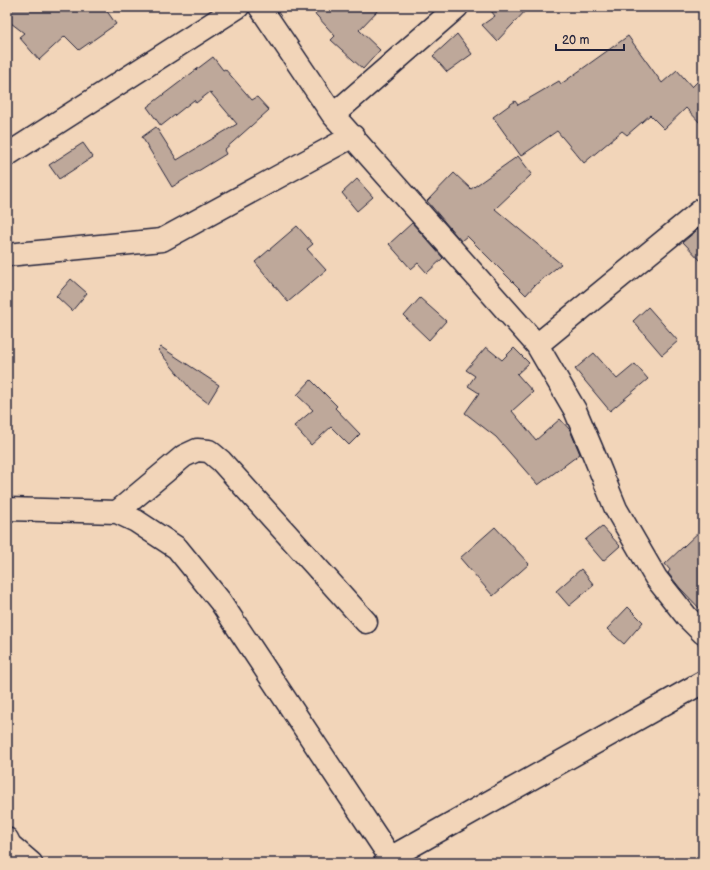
<svg xmlns="http://www.w3.org/2000/svg" width="710" height="870" font-family="'Balsamiq Sans',sans-serif">
	<style>
		.building { fill: #bea89a; stroke: #22223b }
		.lines { fill: none; stroke-linecap: round; stroke-linejoin: round }
		.minor-casing { stroke: #22223b; stroke-width: 25 }
		.minor { stroke: #f2d5b9; stroke-width: 22 }
	</style>
	<rect width="100%" height="100%" fill="#f2d5b9"/>
	<filter id="ink" filterUnits="userSpaceOnUse"><feTurbulence type="fractalNoise" baseFrequency=".025" numOctaves="2"/><feDisplacementMap in="SourceGraphic" scale="8" xChannelSelector="R" yChannelSelector="G"/><feConvolveMatrix kernelMatrix="1 2 1 2 8 2 1 2 1" color-interpolation-filters="sRGB"/></filter>
	<g filter="url(#ink)">
		<path class="building" d="M7,7H104L116,24L79,50L65,36L39,60L19,37L24,33L7,20Z
			M309,7H381L359,30L380,50L363,69L331,40L335,36Z
			M488,7H529L497,41L482,25L495,16Z
			M457,34L472,54L447,72L433,56Z
			M628,36L662,83L677,70L692,87L703,76V126L686,108L664,129L650,115L627,135L622,131L584,163L557,131L521,156L493,117L515,101L518,105L559,81L561,84Z
			M213,57L223,70L225,69L252,100L257,97L269,110L224,150L226,154L172,187L142,137L156,127L177,160L237,124L210,92L196,103L194,100L161,126L147,107Z
			M83,143L93,157L59,179L49,165Z
			M518,156L532,174L495,209L561,264L534,286L526,295L467,236L461,241L427,201L454,173L471,189Z
			M357,179L373,197L357,211L342,193Z
			M412,223L443,258L427,273L418,263L411,269L389,244Z
			M703,225V263L683,242Z
			M297,226L313,244L307,249L326,270L288,302L255,262Z
			M71,279L87,293L72,311L56,296Z
			M420,298L446,321L429,340L404,316Z
			M648,307L678,341L662,355L633,321Z
			M161,347L219,385L208,403L192,391L158,350Z
			M486,347L502,360L514,348L529,363L517,374L533,392L512,411L536,440L560,419L570,430L580,454L538,485L496,437L465,413L479,393L468,386L475,376L466,370Z
			M594,353L617,379L635,364L648,379L610,411L575,369Z
			M311,380L337,406L335,408L360,434L349,445L331,427L311,445L294,426L313,410L297,395Z
			M602,526L620,546L603,561L585,540Z
			M495,527L529,564L493,596L460,558Z
			M703,528V612L680,588L668,573L670,570L665,564Z
			M581,569L594,585L569,606L556,591Z
			M628,607L643,622L624,644L607,629Z"/>
		<g class="lines">
			<g class="minor-casing">
				<path id="minor" d="M260,7L333,115L537,345L575,410L592,450L616,509L656,578L687,617L703,633
					M333,115L457,7
					M7,155L238,7
					M7,255L162,240L353,136
					M537,345L703,209
					M7,509L117,512L136,521L177,548L220,601L394,863
					M117,512L184,456L197,450L209,451L221,461L366,622
					M7,839L10,845L31,863
					M385,863L390,858L703,682"/>
			</g>
			<use href="#minor" class="minor"/>
		</g>
	</g>
	<rect width="710" height="870" fill="none" stroke="#f2d5b9" stroke-width="24"/>
	<rect x="12" y="12" width="686" height="846" fill="none" stroke="#22223b" stroke-width="1.5" filter="url(#ink)"/>
	<path d="M556 44v6h68v-6" fill="none" stroke="#22223b" stroke-width="2"/>
	<text x="562" y="44" font-size="12" fill="#22223b" stroke="#f2d5b9" stroke-width="3" paint-order="stroke">20 m</text>
</svg>
